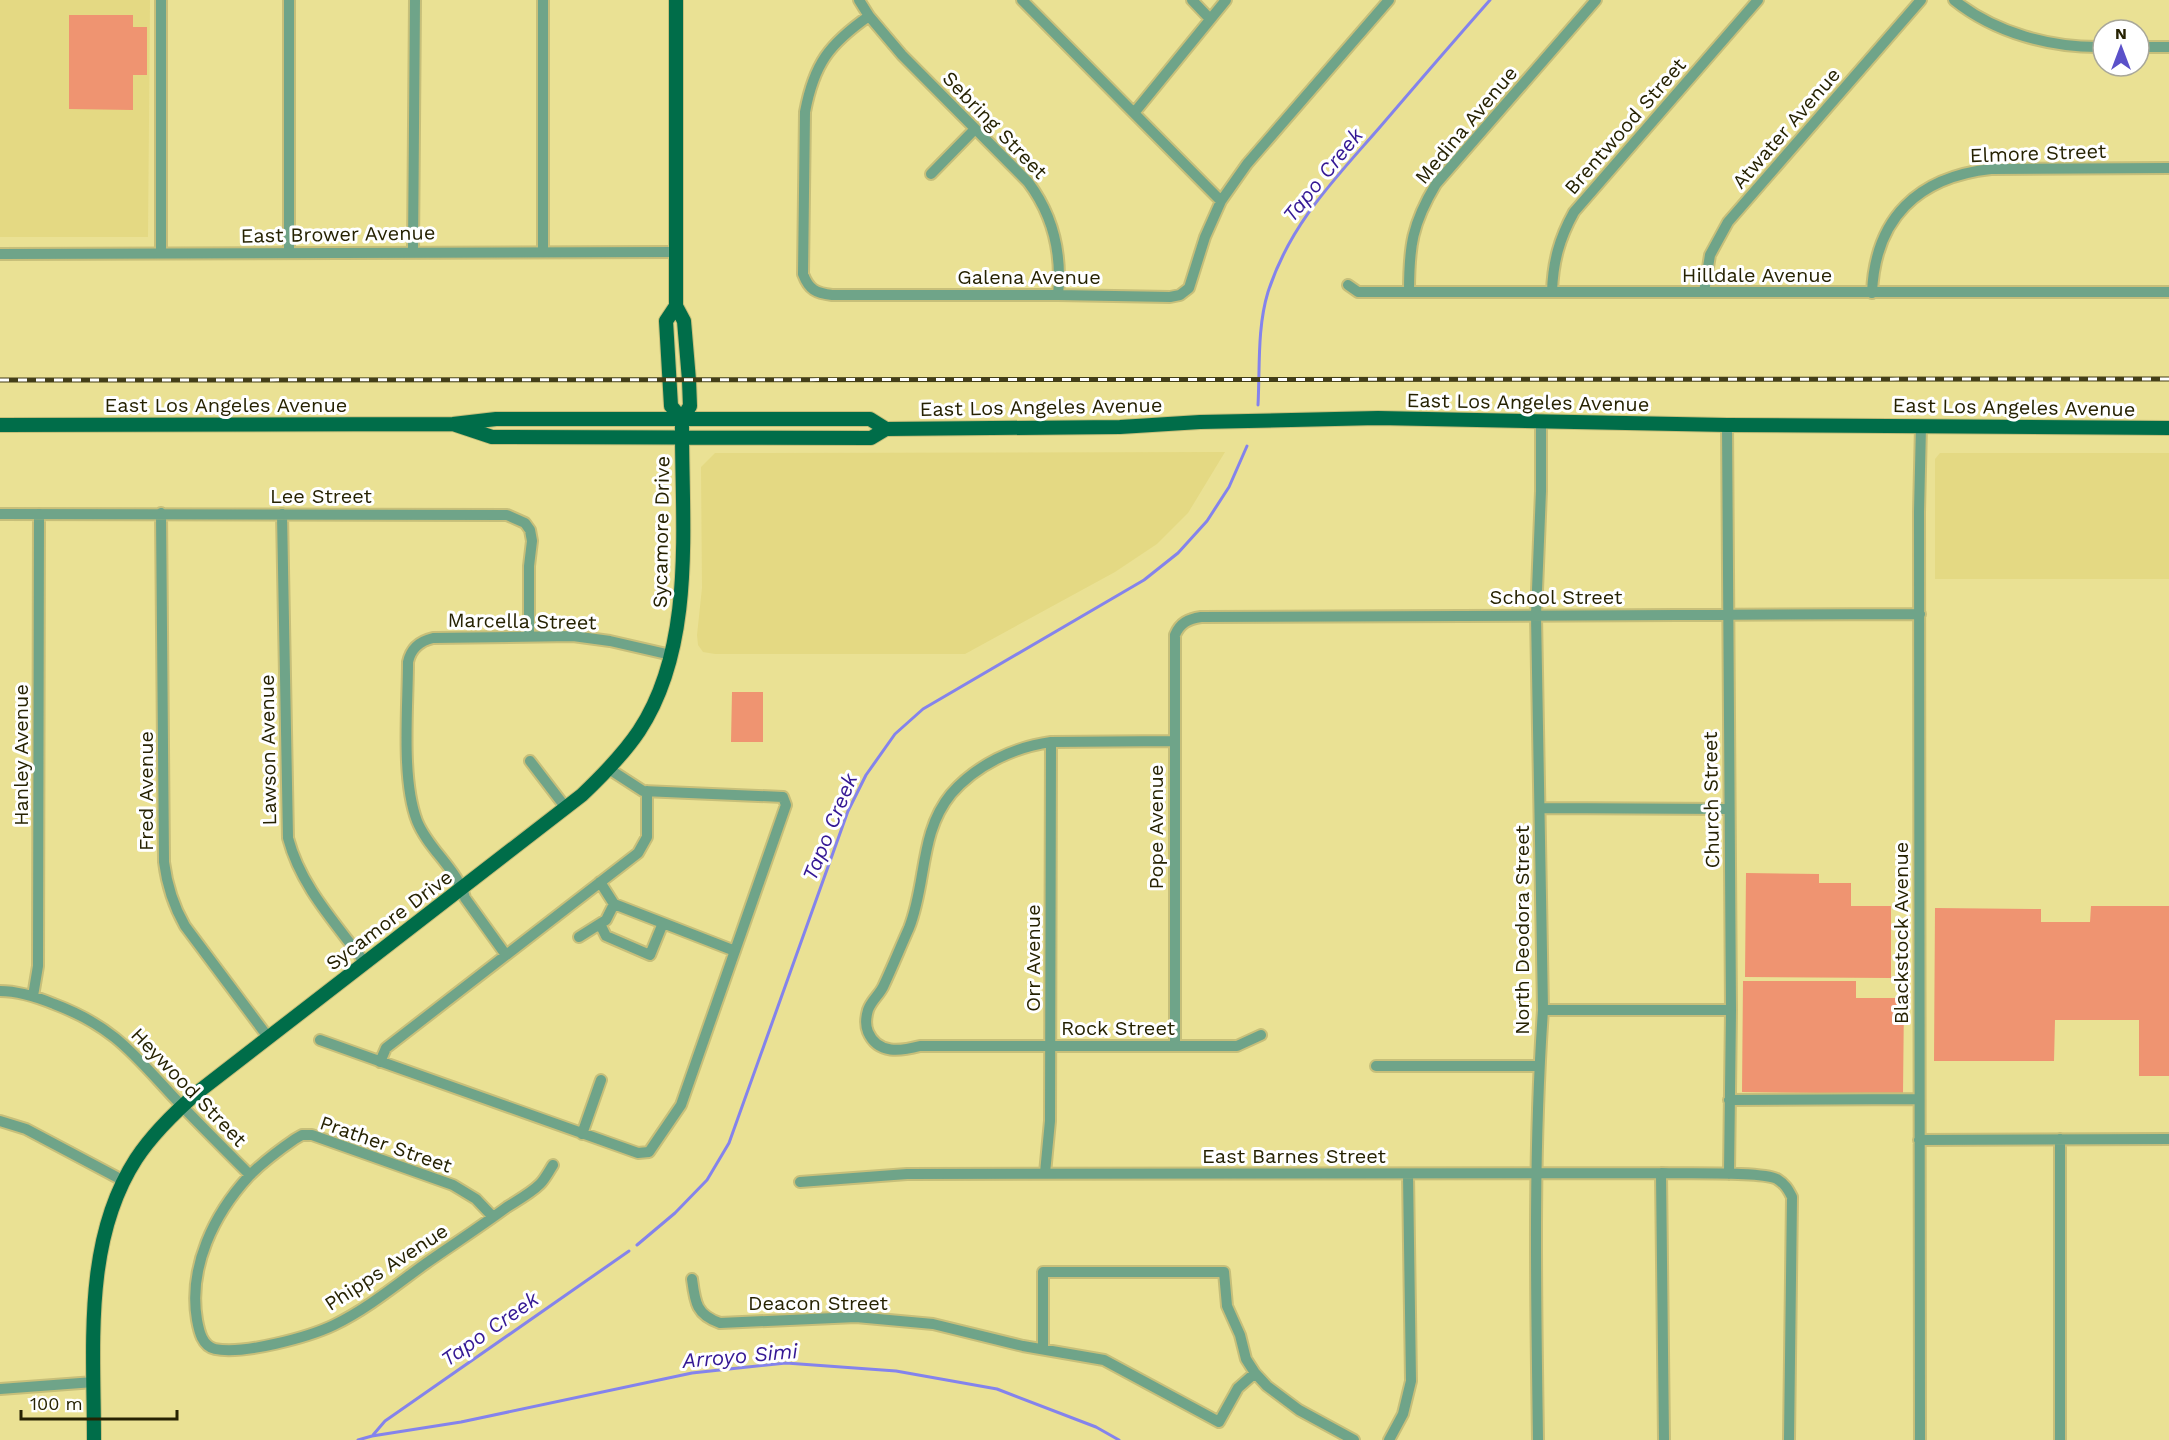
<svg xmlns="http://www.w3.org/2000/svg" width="2169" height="1440" font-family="'Work Sans',sans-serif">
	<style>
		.built { fill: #e4d983 }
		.green { fill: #ef9471 }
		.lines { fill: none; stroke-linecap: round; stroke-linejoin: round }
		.stream { stroke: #8483ec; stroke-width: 3 }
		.minor-casing { stroke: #c7bf7a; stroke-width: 14 }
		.major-casing { stroke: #c7bf7a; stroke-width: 16 }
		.minor { stroke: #6fa489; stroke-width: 10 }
		.major { stroke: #006d49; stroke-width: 14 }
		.rail-casing { stroke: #443f18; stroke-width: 5 }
		.rail { stroke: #fff; stroke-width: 3; stroke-dasharray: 9; stroke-linecap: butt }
		.labels { text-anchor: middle; stroke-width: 6; stroke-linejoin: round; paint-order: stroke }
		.street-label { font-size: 20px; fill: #262202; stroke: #fff }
		.water-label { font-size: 21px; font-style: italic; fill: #341894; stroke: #fff }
	</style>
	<rect width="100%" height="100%" fill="#eae194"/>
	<path class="built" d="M0,0H150L148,237H0Z
		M1225,452L1188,513L1157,544L1115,572L965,654H715L703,652L698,645L697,635L702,588L701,467L715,453Z
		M1940,453H2169V579H1935V459Z"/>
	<path class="green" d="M69,15H133V27H147V75H133V110L69,109Z
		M732,692H763V742H731Z
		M1746,873L1819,874V883H1851V906H1891V978L1745,977Z
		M2091,906H2169V1076H2139V1020H2055L2054,1061H1934L1935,908L2041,909V922H2090Z
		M1743,981H1856V998H1904L1903,1094L1742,1092Z"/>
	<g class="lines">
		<path class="stream" d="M1258,405C1260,368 1257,328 1268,292C1290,224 1334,180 1380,127C1416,85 1453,42 1490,0
			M637,1245L675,1213L707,1180L729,1143L848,811L866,775L895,734L923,709L1144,580L1178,553L1207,521L1229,487L1247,446
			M373,1435L385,1421L629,1251
			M358,1440L372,1436L461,1422L692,1373L786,1363L896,1371L997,1389L1096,1427L1119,1440"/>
		<g class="minor-casing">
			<path id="minor" d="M161,0V253
				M289,0V253
				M859,0L869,16L902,55L1028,182C1053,215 1062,254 1058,295
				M1022,0L1221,201
				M1192,0L1210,19
				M1954,0C1995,33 2051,48 2103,47
				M869,16C829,44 814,64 805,112L803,274C809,290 816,293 832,295H1058L1170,297L1180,295L1189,288L1205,237L1221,201L1247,164L1389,0
				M2139,47H2169
				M1134,113L1226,0
				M931,174L975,129
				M413,251L415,0
				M543,251V0
				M0,254L677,252
				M1348,285L1358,292H2169
				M1409,292C1409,246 1412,224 1436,184L1596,0
				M1552,292C1553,262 1559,239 1574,212L1758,0
				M1704,292L1710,255L1728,222L1921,0
				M1872,293C1875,218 1918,177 1991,169L2169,168
				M1727,425L1731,1010L1729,1174
				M161,513L164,862C167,886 173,905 185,926L268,1037
				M0,514L507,515L525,523L530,530L532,541L529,566V636
				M282,514L288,838C301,887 335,922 365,963
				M1174,741L1051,742C1014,747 976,765 951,794C919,833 927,883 909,928C900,948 892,968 883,987C879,995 871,1001 868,1010C866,1017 865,1025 868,1032C878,1055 901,1051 920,1046H1237L1261,1035
				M530,761L566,808
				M1540,808L1729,809
				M663,923L735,951
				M600,924L606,936L650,955L663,923L614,904
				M579,937L606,920L614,904L600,882
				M506,955L465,898C459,871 428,849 417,821C401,779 408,707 408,662C411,648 420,641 433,638L573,636L610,641L671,655
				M0,991C19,991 37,997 54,1004C118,1028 137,1059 182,1106C204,1129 227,1152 250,1175
				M33,996L38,966L39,514
				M1543,1010H1731
				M320,1040L638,1153L649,1152L681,1105L786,805L783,797L643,791L609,769
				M1175,1046V635C1180,623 1188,619 1201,617L1920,614
				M380,1062L386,1048L638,853L647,837V791
				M1376,1066H1539
				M1729,1100L1918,1099
				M0,1121L26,1129L124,1181
				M582,1134L601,1080
				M1919,1140L2169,1139
				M1045,1173L1050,1121L1051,742
				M1661,1173L1664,1440
				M800,1182L907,1174L1661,1173C1683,1174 1763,1171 1777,1179C1785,1184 1788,1189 1792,1197L1789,1440
				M493,1217L476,1199L453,1185L312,1135H302L295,1139C279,1150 263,1162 249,1176C214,1214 188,1267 197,1320C199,1331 202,1346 215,1349C243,1355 309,1337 334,1325C367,1309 396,1285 425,1264C452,1245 480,1227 507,1207C518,1200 531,1193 540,1184C545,1179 549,1171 553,1165
				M692,1279C695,1302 696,1315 720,1323L856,1317L933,1324L1023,1346L1104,1360L1219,1422L1238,1388L1255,1373
				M1043,1349V1272H1224L1227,1306L1240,1335L1246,1359L1255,1373L1267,1386L1299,1410L1354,1440
				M0,1389L94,1382
				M1389,1440L1403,1414L1411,1381L1408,1174
				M1538,1440C1536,1296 1533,1153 1543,1010L1536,615L1541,491V420
				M1920,1440L1919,512L1921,426
				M2060,1440V1139"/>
		</g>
		<g class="major-casing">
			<path id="major" d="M676,306L666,321L671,406L682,419
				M453,424L492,437L871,438L886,429L1120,427L1200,422L1378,418L1727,425L2169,428
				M0,425L453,424L496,419H870L886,429
				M94,1440C94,1347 83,1241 136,1159C153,1133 175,1112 198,1092L582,795C603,775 623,755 639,731C697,643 681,519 682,419L690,406L689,380L684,321L676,306V0"/>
		</g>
		<use href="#minor" class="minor"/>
		<use href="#major" class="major"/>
		<g class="rail-casing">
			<path id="rail" d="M0,380L2169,379"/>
		</g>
		<use href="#rail" class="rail"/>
	</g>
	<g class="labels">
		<g class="street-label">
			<text transform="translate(995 125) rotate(46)" y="7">Sebring Street</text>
			<text transform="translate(1466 125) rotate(-50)" y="7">Medina Avenue</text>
			<text transform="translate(1625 126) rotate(-49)" y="7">Brentwood Street</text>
			<text transform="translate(1786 128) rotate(-49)" y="7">Atwater Avenue</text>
			<text transform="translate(2038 153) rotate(-2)" y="7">Elmore Street</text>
			<text transform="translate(338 234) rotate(-1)" y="7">East Brower Avenue</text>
			<text x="1757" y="282">Hilldale Avenue</text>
			<text x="1029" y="284">Galena Avenue</text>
			<text transform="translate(1528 402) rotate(1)" y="7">East Los Angeles Avenue</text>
			<text x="226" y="412">East Los Angeles Avenue</text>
			<text transform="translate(1041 407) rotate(-1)" y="7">East Los Angeles Avenue</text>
			<text transform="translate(2014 407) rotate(1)" y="7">East Los Angeles Avenue</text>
			<text x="321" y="503">Lee Street</text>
			<text transform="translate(661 532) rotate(-89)" y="7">Sycamore Drive</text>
			<text x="1556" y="604">School Street</text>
			<text transform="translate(522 621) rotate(1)" y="7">Marcella Street</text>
			<text transform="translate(268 750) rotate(-91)" y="7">Lawson Avenue</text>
			<text transform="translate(21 755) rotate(-90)" y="7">Hanley Avenue</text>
			<text transform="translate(146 791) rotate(-90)" y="7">Fred Avenue</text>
			<text transform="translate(1711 800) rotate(-91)" y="7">Church Street</text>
			<text transform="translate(1156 827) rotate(-90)" y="7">Pope Avenue</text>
			<text transform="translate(389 920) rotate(-37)" y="7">Sycamore Drive</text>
			<text transform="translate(1522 930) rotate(-90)" y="7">North Deodora Street</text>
			<text transform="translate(1901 933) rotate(-90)" y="7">Blackstock Avenue</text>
			<text transform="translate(1033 958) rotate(-90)" y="7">Orr Avenue</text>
			<text x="1118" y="1035">Rock Street</text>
			<text transform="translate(189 1087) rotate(46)" y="7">Heywood Street</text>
			<text transform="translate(386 1144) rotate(19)" y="7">Prather Street</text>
			<text x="1294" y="1163">East Barnes Street</text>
			<text transform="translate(386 1267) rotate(-33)" y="7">Phipps Avenue</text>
			<text x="818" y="1310">Deacon Street</text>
		</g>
		<g class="water-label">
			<text transform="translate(1323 175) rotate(-51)" y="7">Tapo Creek</text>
			<text transform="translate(830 827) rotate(-68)" y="7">Tapo Creek</text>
			<text transform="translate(490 1329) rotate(-35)" y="7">Tapo Creek</text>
			<text transform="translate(740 1356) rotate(-5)" y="7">Arroyo Simi</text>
		</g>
	</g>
	<g transform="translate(2121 48)"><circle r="28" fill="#ffffff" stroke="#a8a79a" stroke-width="1.5"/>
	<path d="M0-4.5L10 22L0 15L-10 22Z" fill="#5b51c9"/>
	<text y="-9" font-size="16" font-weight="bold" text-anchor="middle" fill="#262202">N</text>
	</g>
	<path d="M21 1410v9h156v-9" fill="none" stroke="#262202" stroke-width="3"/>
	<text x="30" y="1410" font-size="18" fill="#262202" stroke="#ffffff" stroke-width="4.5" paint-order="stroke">100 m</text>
</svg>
